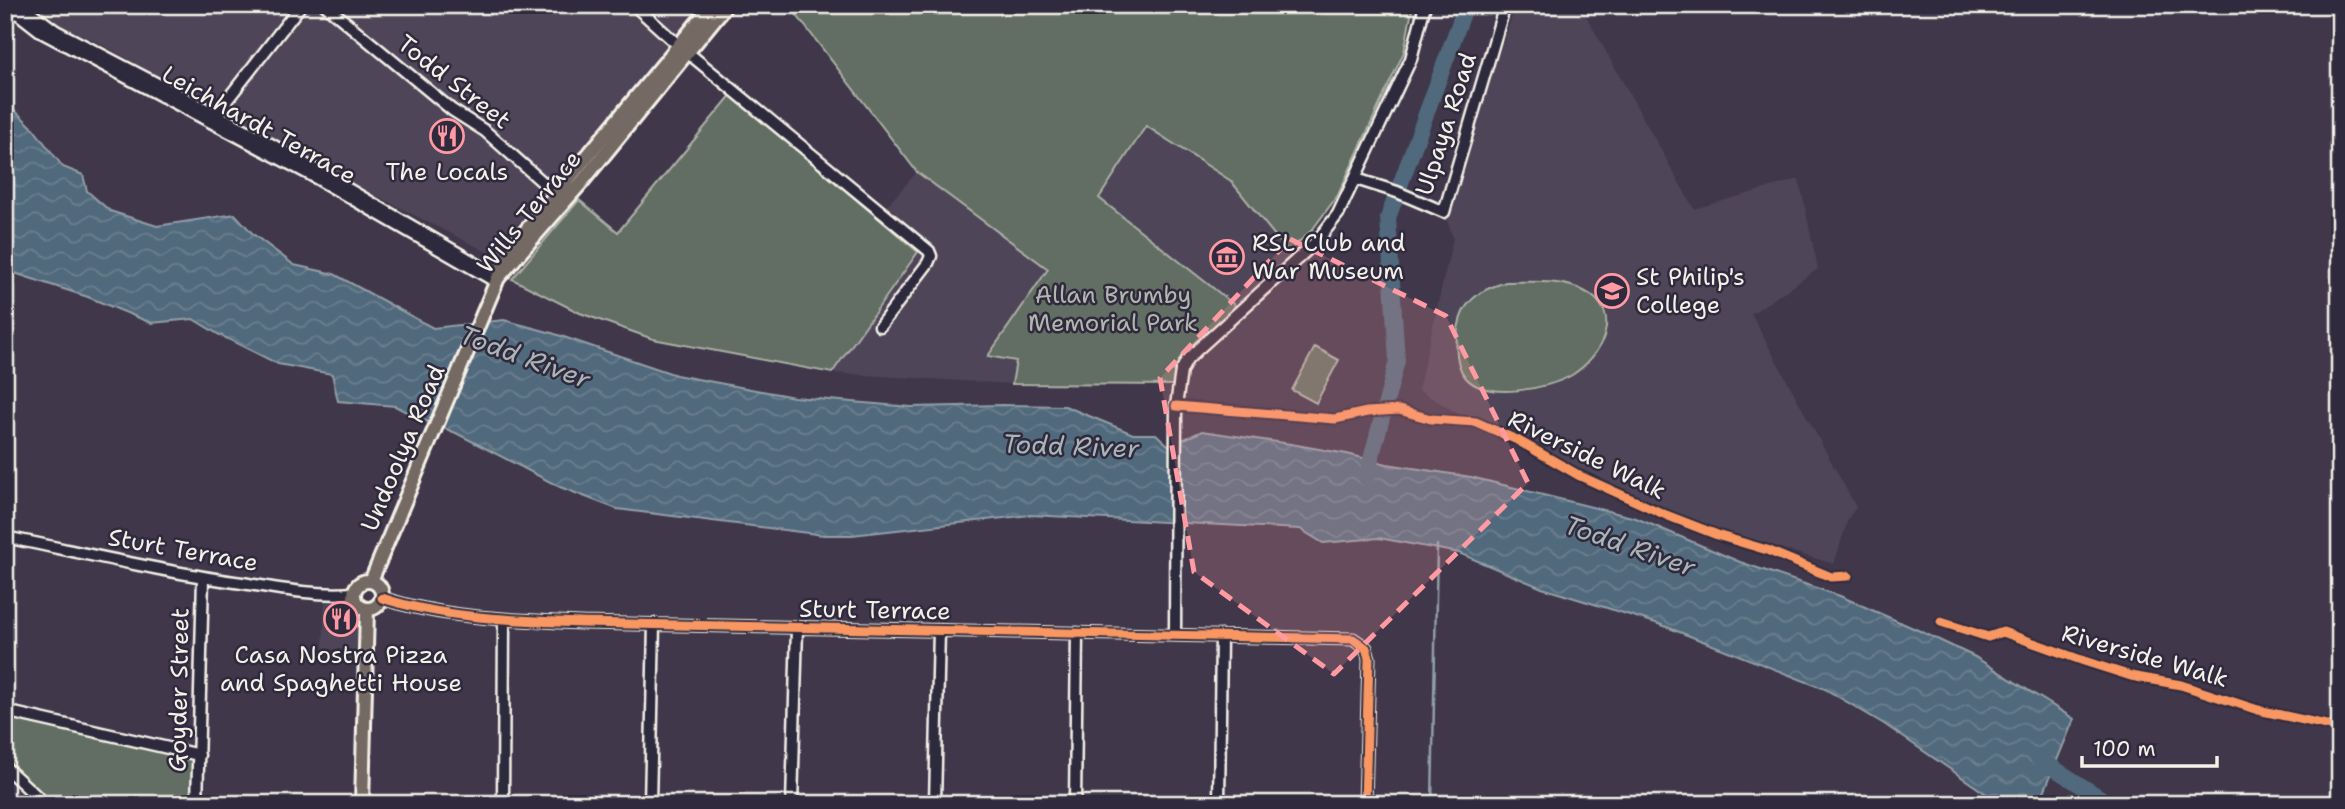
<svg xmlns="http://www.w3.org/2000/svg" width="2345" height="809" font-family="'Shantell Sans',sans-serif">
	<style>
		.built { fill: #4f4458 }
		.green { fill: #626e63; stroke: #abb0a6; stroke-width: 2 }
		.water { fill: url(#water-waves); stroke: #929fa7; stroke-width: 2 }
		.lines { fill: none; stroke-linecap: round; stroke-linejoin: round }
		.stream { stroke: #929fa7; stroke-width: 2.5 }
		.river { stroke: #51697c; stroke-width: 16 }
		.minor-casing { stroke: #f4f1e8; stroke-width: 15 }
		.major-casing { stroke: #f4f1e8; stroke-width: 18 }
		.minor { stroke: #2f2a3d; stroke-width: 10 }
		.major { stroke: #756964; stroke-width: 12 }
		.cycleway-casing { stroke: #2f2a3d; stroke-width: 13 }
		.cycleway { stroke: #f99763; stroke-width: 9 }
		.marked { fill: #ff9aa2; fill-opacity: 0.2; stroke: #ff9aa2; stroke-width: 5; stroke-dasharray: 14 9; stroke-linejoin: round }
		.labels { text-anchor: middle; stroke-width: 5; stroke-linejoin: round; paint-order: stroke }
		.street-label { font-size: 24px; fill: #f4f1e8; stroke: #2f2a3d }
		.poi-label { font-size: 24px; fill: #f4f1e8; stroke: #2f2a3d }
		.park-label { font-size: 24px; fill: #b2b6ac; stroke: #2f2a3d }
		.water-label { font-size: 26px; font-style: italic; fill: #abb4b7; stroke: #2f2a3d }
	</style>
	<defs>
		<pattern id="water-waves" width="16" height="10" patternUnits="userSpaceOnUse" patternTransform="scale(1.75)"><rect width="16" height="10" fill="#51697c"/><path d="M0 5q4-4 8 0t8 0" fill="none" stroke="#6b7f8f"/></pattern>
	</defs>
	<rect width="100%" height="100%" fill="#40374b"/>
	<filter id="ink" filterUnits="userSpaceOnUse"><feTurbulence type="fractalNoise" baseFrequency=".0143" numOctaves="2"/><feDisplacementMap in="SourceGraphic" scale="14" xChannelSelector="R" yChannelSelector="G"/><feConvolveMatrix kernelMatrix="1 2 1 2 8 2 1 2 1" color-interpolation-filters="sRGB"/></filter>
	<g filter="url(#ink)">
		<path class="built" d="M30,5H712L618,122L558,175L495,251L487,252L365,190L99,43L49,20Z
			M1516,5H1580L1694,209L1799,179L1818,269L1751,314L1856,507L1848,519L1834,564L1651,510L1515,447L1418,390L1453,238L1444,212Z
			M1145,126L1231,181L1296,261L1241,310L1098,198Z
			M917,172L1048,269L989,356L1016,361L1012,384L832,373L918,252L876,218Z
			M325,596L357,607L366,650L323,649Z"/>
		<path class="green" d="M789,5H1413L1404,52L1338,195L1312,230L1288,252L1231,181L1146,126L1099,198L1241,310L1197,350L1178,385L1012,384L1016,361L988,356L1048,269L917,172Z
			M732,94L918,252L832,373L653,339L580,313L512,279L579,200L618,232Z
			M1506,282C1531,282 1561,279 1584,291C1626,312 1601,357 1572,375C1548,389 1487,401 1466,378C1451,361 1455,318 1469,303C1479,291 1491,287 1506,282Z
			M1315,347L1339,360L1316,403L1292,390Z
			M5,711L199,755L197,804H45L5,767Z"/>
		<path class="water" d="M5,101L32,127L63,167L83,175L87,191L110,211L157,226L235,214L253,234L294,265L334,274L433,328L504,320L552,333L676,375L794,397L911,407L1002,405L1065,406L1133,434H1156L1169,446L1202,431L1291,444L1347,454L1387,464L1471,477L1636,518L1740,562L1840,596L1920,631L1975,657L2074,719L2039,804H2001L1884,724L1825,689L1659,624L1542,588L1459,553L1379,538L1323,543L1300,529L1030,515L852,535H824L617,509L560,487L456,433L418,418L395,406L338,401L332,374L278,364L218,334L193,319L151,323L88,297L5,270Z"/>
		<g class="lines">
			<path class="stream" d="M1432,804L1437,545"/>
			<path class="river" d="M1366,478L1397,361L1388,218L1466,5
				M2038,758L2110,804"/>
			<g class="minor-casing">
				<path id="minor" d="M7,5L43,33L309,174L493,280
					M21,5L56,31L257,136L494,274
					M325,5L452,110L485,131L556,194
					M634,5L678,45
					M687,52L929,251L931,256L928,263L880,326
					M213,118L301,5
					M1356,179L1397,192L1444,212L1505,5
					M5,537C84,553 163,572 242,583C279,589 317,596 354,593
					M382,598C446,619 517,620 583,623L1353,639L1366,648L1369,658L1365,804
					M1175,635L1176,406L1181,371L1187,360L1197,350L1317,241L1338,214L1411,59L1425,5
					M5,711L199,755
					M5,767L45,804
					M197,804L203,578
					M503,804L504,619
					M650,804L654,624
					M792,804L797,628
					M935,804L939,630
					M1075,804L1077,633
					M1219,804L1221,636"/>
			</g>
			<g class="major-casing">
				<path id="major" d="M497,269L504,257L712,5
					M354 595a14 14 0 1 1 28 0a14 14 0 1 1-28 0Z
					M371,581L498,278L581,183L726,5
					M362,804L367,610"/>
			</g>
			<use href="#minor" class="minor"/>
			<use href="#major" class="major"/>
			<g class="cycleway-casing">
				<path id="cycleway" d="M1176,406L1335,419L1367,412L1399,410L1431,419L1476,422L1517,440L1580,476L1666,515L1720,536L1767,550L1831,577L1848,576
					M382,598C446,619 517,620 583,623L1353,639L1366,648L1369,658L1365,804
					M1941,622L1988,637L2003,632L2084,661L2131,676L2181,685L2258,710L2340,728"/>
			</g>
			<use href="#cycleway" class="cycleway"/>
		</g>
	</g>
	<path class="marked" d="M1290,239L1446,316L1528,483L1334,674L1194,572L1160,378Z"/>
	<defs>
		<g id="restaurant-ring" transform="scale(1.75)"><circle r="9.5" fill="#2f2a3d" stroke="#ff9aa2" stroke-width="1.5"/><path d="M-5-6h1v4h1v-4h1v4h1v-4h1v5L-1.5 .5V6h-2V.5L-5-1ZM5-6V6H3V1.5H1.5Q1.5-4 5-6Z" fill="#ff9aa2"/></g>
		<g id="museum-ring" transform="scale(1.75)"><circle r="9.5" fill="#2f2a3d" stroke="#ff9aa2" stroke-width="1.5"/><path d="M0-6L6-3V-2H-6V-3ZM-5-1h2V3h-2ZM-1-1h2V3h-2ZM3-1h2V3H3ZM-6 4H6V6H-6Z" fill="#ff9aa2"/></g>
		<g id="school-ring" transform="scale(1.75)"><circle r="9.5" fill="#2f2a3d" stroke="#ff9aa2" stroke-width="1.5"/><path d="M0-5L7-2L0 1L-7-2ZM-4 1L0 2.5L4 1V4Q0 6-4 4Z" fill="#ff9aa2"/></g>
	</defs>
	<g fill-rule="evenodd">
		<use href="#restaurant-ring" x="447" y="136"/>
		<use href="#museum-ring" x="1227" y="257"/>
		<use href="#school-ring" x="1612" y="291"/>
		<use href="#restaurant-ring" x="341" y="619"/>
	</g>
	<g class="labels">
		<g class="street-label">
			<text transform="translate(454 82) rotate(38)" y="8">Todd Street</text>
			<text transform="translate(1446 124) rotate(-72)" y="8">Ulpaya Road</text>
			<text transform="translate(259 125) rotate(29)" y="8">Leichhardt Terrace</text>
			<text transform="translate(529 212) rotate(-51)" y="8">Wills Terrace</text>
			<text transform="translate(403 448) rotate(-67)" y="8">Undoolya Road</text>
			<text transform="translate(1587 455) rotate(26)" y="8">Riverside Walk</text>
			<text transform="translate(183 550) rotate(10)" y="8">Sturt Terrace</text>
			<text transform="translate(875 610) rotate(1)" y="8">Sturt Terrace</text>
			<text transform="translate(2145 656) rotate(16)" y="8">Riverside Walk</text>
			<text transform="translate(179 690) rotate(-89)" y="8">Goyder Street</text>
		</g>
		<g class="poi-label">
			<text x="447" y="180">The Locals</text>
			<text x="1252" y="251" text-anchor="start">RSL Club and<tspan x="1252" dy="28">War Museum</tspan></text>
			<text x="1636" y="285" text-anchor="start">St Philip's<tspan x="1636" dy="28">College</tspan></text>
			<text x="341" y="663">Casa Nostra Pizza<tspan x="341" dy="28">and Spaghetti House</tspan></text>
		</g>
		<g class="park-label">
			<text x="1113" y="303">Allan Brumby<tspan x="1113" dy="28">Memorial Park</tspan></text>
		</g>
		<g class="water-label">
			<text transform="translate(525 357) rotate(20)" y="9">Todd River</text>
			<text transform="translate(1071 446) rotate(2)" y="9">Todd River</text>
			<text transform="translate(1630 546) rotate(19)" y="9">Todd River</text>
		</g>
	</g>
	<rect width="2345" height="809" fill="none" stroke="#2f2a3d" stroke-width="28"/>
	<rect x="14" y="14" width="2317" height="781" fill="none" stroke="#f4f1e8" stroke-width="2.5" filter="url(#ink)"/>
	<path d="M2082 756v10h135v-10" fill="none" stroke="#f4f1e8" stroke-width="3.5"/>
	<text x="2093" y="756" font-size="21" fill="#f4f1e8" stroke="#2f2a3d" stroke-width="5" paint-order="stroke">100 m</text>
</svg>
